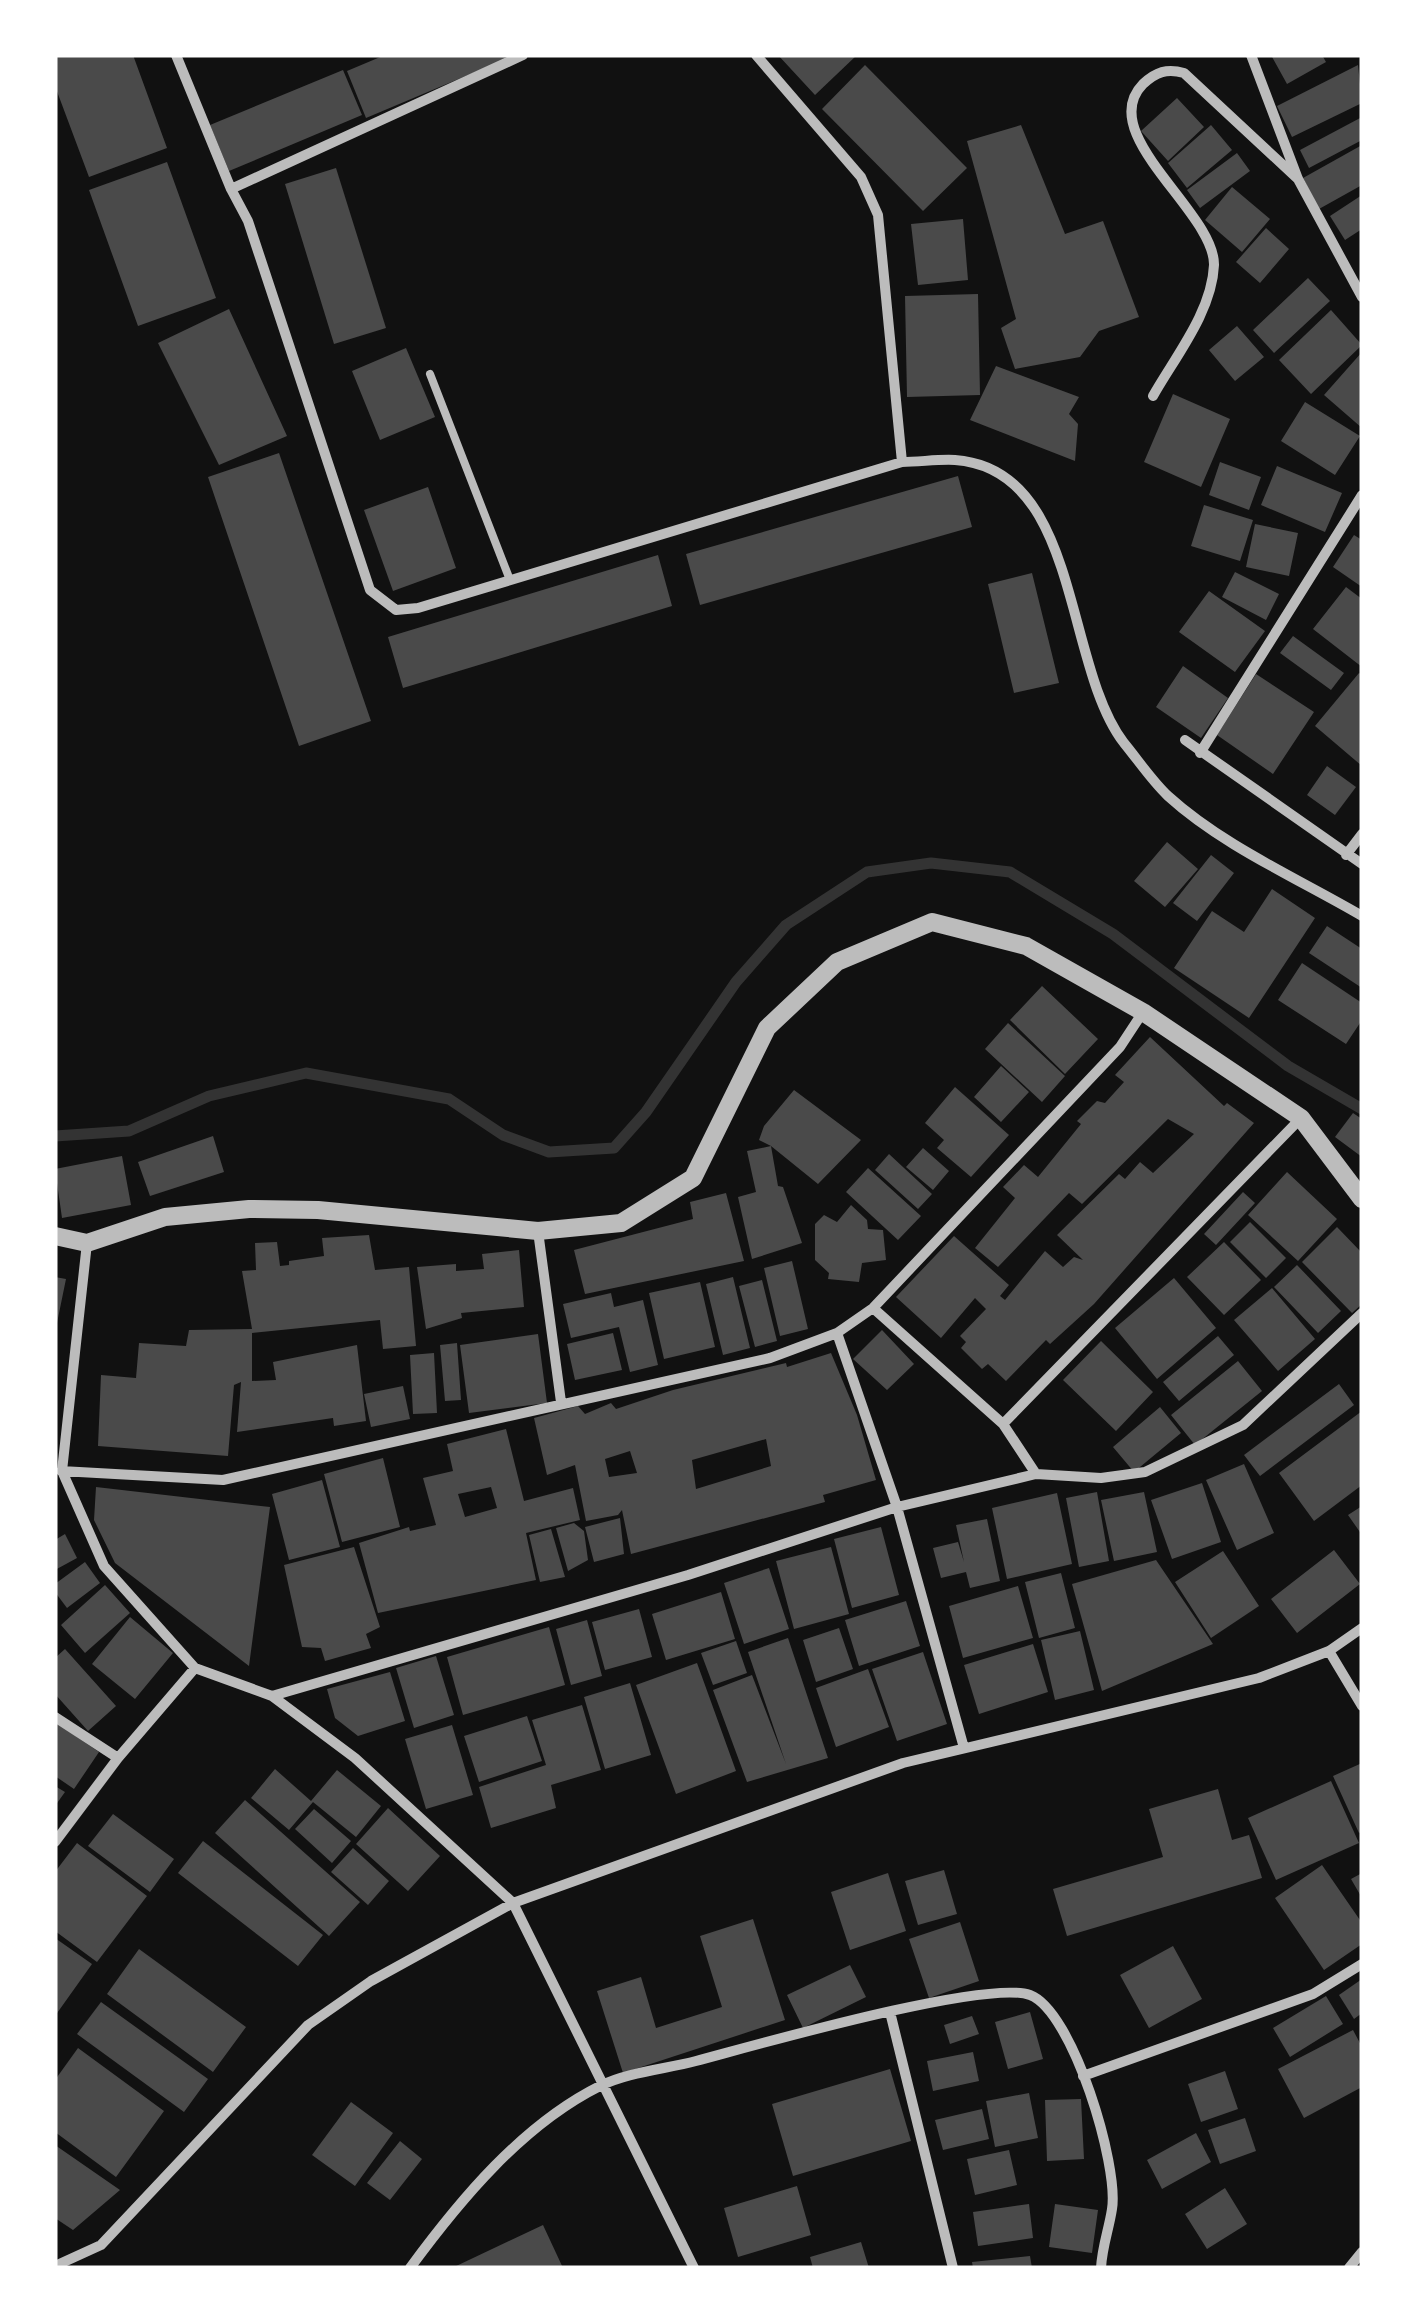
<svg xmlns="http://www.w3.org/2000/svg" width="1417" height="2323" font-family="'Work Sans',sans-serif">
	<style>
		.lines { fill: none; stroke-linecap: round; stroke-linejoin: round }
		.stream { stroke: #333; stroke-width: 11 }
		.building { fill: #4a4a4a; fill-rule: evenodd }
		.service { stroke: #bcbcbc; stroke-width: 8 }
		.minor { stroke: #bcbcbc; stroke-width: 10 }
		.tertiary { stroke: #bcbcbc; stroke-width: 18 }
	</style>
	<rect width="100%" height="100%" fill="#111"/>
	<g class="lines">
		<path class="stream" d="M55,1136L129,1131L209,1096L306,1073L449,1099L503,1135L549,1152L614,1148L646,1112L736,982L786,925L867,872L931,863L1010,872L1113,934L1288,1066L1362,1109"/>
	</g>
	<path class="building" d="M55,55H133L167,148L89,177L55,86Z
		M385,55H505L506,59L366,118L347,71Z
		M778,55H857L815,95Z
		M1271,55H1322L1326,62L1287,84Z
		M865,65L967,168L923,211L822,109Z
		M1358,65L1362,103L1292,137L1277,106Z
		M343,70L362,115L229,171L210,125Z
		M1177,98L1204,127L1168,161L1141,131Z
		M1362,117V140L1309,168L1300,150Z
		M1021,125L1065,234L1103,221L1139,317L1099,331L1080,357L1015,369L1001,328L1016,319L967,141Z
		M1211,125L1232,150L1187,188L1168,163Z
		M1362,145V185L1319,209L1303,178Z
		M1237,153L1250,171L1200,208L1187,190Z
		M167,162L216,298L138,326L89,190Z
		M336,168L386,328L334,344L285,184Z
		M1232,187L1270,219L1242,252L1205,220Z
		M1362,195V229L1345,240L1330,216Z
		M963,219L968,280L918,285L911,224Z
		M1266,228L1289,249L1260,283L1236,262Z
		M1308,278L1330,301L1274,353L1253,330Z
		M978,294L980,395L907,397L905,296Z
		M229,309L287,436L219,465L158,343Z
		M1331,310L1362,345L1311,394L1279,360Z
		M1237,326L1264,357L1235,381L1209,350Z
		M406,348L435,417L380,440L352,371Z
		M1362,352V428L1324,395Z
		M996,366L1079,397L1069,414L1078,424L1075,461L970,420Z
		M1173,394L1230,419L1201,487L1144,462Z
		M1305,402L1360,436L1335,475L1281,441Z
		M279,453L371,721L299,746L208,477Z
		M1220,462L1261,477L1249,510L1209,495Z
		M1277,466L1342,493L1325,532L1261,505Z
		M958,476L972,527L700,605L686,554Z
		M428,487L456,568L393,591L364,510Z
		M1204,505L1253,520L1240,561L1191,546Z
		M1255,524L1298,533L1289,576L1246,567Z
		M1354,535L1362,540V587L1333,567Z
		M658,555L672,606L403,688L388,637Z
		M1235,572L1279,594L1266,620L1222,597Z
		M1032,573L1059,683L1014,693L988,584Z
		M1346,587L1362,599V667L1313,629Z
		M1209,591L1265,631L1235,672L1179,632Z
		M1293,636L1344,673L1331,690L1280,653Z
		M1183,666L1228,698L1201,738L1156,707Z
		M1359,673L1362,675V766L1315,726Z
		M1256,674L1314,712L1273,774L1217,735Z
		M1327,766L1356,787L1335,815L1307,795Z
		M1167,842L1198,869L1165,907L1134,881Z
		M1211,855L1234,873L1197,921L1173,903Z
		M1272,889L1315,918L1249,1018L1174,968L1212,911L1244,932Z
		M1327,926L1362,949V988L1309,953Z
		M1302,963L1362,1003V1020L1346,1044L1278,1000Z
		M1042,986L1098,1039L1065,1074L1010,1020Z
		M1008,1023L1065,1076L1042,1102L985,1049Z
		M1150,1037L1224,1106L1227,1103L1254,1123L1094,1304L1050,1344L1046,1340L1006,1381L988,1364L982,1369L961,1348L966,1342L960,1336L986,1309L975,1298L941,1338L896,1297L954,1236L1009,1285L1000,1296L1005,1300L1045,1251L1063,1267L1074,1257L1083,1260L1057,1235L1119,1174L1125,1179L1140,1162L1153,1173L1194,1134L1168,1119L1082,1204L1069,1193L998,1267L975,1248L1015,1198L1003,1187L1024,1165L1038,1177L1081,1124L1077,1121L1097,1101L1105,1103L1124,1082L1115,1075Z
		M1001,1066L1029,1092L1001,1122L974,1097Z
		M955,1087L1009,1135L971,1177L937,1148L944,1140L925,1123Z
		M794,1090L861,1140L818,1184L771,1146L778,1186L783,1187L802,1243L752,1259L738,1197L756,1192L747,1151L771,1146L759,1140L764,1126Z
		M1353,1113L1362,1119V1157L1335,1137Z
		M213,1136L224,1172L150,1196L138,1162Z
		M923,1148L949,1171L933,1190L906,1167Z
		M889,1154L932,1194L918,1209L875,1170Z
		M122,1156L131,1205L62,1218L55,1169Z
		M868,1168L921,1216L898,1240L846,1192Z
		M1287,1172L1337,1219L1298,1261L1248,1215Z
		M1243,1192L1255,1203L1216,1245L1204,1234Z
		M726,1193L744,1261L585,1294L574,1250L693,1219L690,1202Z
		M851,1205L867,1220L868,1229L883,1230L886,1260L862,1263L859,1282L828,1279L829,1273L815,1260V1224L824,1215L837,1222Z
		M1250,1222L1286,1258L1266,1278L1230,1242Z
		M1337,1227L1362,1253V1304L1352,1313L1302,1262Z
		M369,1235L375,1270L409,1267L416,1346L383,1349L380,1320L252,1333V1381L276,1380L273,1362L357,1345L366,1421L334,1426L333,1418L237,1432L241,1382L234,1385L228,1456L98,1446L101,1375L136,1378L139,1343L186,1346L189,1330L252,1329L242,1271L256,1270L255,1243L277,1242L280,1266L289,1265V1261L324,1256L322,1238Z
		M1224,1242L1261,1280L1224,1315L1187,1277Z
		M519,1250L524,1307L461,1313L462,1318L426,1329L417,1267L456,1264V1271L484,1269L482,1254Z
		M792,1261L808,1329L780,1336L764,1268Z
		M1297,1265L1341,1311L1318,1333L1274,1287Z
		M55,1277L66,1279L57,1323H55Z
		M733,1277L750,1348L723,1355L706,1284Z
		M1174,1278L1216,1328L1157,1379L1115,1328Z
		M762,1280L777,1341L755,1347L739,1286Z
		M700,1282L715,1347L664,1359L649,1293Z
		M1272,1288L1315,1339L1278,1371L1234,1320Z
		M611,1293L614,1307L643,1300L658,1365L630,1372L619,1327L571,1338L563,1304Z
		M882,1330L914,1364L887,1390L853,1359Z
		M613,1333L622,1370L575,1380L567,1344Z
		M538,1334L547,1403L469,1413L460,1345Z
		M1218,1336L1234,1355L1179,1401L1163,1382Z
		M1101,1341L1153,1392L1116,1431L1063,1380Z
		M457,1343L461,1400L445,1401L440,1345Z
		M434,1353L437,1413L413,1414L410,1355Z
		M831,1353L857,1415L876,1480L823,1495L825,1502L631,1554L622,1510L618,1515L586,1521L575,1465L547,1475L534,1418L578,1406L585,1414L611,1403L616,1409L673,1390L786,1363L787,1367ZM766,1439L771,1466L696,1489L692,1460ZM630,1451L637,1473L609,1477L605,1459Z
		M1238,1361L1262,1391L1195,1445L1171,1415Z
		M1339,1384L1354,1405L1260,1476L1244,1455Z
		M403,1386L410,1419L371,1427L364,1394Z
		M1160,1407L1181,1433L1134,1472L1113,1447Z
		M1362,1411V1485L1314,1521L1279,1473Z
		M506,1429L524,1501L573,1488L580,1520L526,1533L536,1580L378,1613L359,1543L409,1527L410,1531L436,1525L423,1478L453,1471L447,1444ZM491,1487L497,1508L465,1517L458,1494Z
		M383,1458L400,1527L342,1542L324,1474Z
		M1244,1464L1274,1533L1237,1550L1206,1480Z
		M322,1480L340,1547L289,1560L272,1494Z
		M1202,1483L1221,1542L1172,1559L1151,1500Z
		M96,1487L270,1507L249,1666L115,1563L94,1520Z
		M1097,1492L1109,1561L1079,1567L1066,1498Z
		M1144,1492L1157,1552L1114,1561L1101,1500Z
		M1057,1493L1072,1564L1007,1579L992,1508Z
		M1362,1506V1535L1348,1515Z
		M620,1518L624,1554L594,1562L585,1527Z
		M987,1519L1000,1581L970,1588L966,1572L941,1578L933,1548L958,1542L964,1562L956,1525Z
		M574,1523L584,1531L588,1560L568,1571L556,1528Z
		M881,1527L899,1595L852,1608L834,1539Z
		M551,1529L565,1577L540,1582L529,1535Z
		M65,1534L77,1558L55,1570V1540Z
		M354,1547L380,1627L366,1634L371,1648L325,1661L321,1648L302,1647L284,1565Z
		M831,1547L849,1614L794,1629L776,1561Z
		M1334,1550L1360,1584L1297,1633L1271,1599Z
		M1223,1551L1259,1606L1211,1638L1175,1582Z
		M1156,1560L1213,1644L1102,1691L1072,1584Z
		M85,1562L100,1583L67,1608L55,1592V1584Z
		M769,1568L789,1629L744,1644L724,1583Z
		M1061,1573L1075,1628L1039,1638L1025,1582Z
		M105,1585L130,1613L85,1653L61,1625Z
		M1018,1586L1033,1638L963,1658L949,1606Z
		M721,1592L735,1639L666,1660L652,1614Z
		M906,1601L920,1646L859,1666L845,1620Z
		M639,1609L652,1657L605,1670L592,1622Z
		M130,1617L173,1653L135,1699L92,1664Z
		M587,1620L602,1676L571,1685L556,1629Z
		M549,1627L565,1685L463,1715L447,1657Z
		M839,1628L853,1669L816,1682L803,1640Z
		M1080,1631L1094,1690L1055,1700L1041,1640Z
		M788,1638L828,1758L747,1782L713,1690L752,1675L786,1764L748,1652Z
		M736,1641L747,1673L713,1685L701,1653Z
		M1033,1644L1048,1692L979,1714L964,1665Z
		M65,1649L116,1706L88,1731L55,1694V1658Z
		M923,1652L947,1724L897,1741L872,1669Z
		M436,1656L454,1715L414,1728L396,1668Z
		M697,1663L736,1771L676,1794L636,1685Z
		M868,1669L889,1727L836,1747L816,1688Z
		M390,1672L405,1721L358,1736L335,1718L327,1689Z
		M630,1683L651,1755L605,1769L584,1697Z
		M582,1705L601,1770L551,1785L556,1808L491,1828L479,1787L546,1765L532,1720Z
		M527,1716L542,1761L479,1782L464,1736Z
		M55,1722L99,1752L74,1789L55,1776Z
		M452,1725L473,1795L426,1809L405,1739Z
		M1362,1763V1831L1359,1833L1333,1776Z
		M275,1769L311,1801L337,1770L381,1806L356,1837L313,1802L289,1830L251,1798Z
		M1331,1781L1359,1843L1276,1880L1248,1818Z
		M55,1786L65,1792L55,1806Z
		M1218,1789L1232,1840L1249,1835L1262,1878L1067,1936L1053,1889L1163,1857L1149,1809Z
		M245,1800L360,1902L329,1936L215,1833Z
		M388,1808L440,1856L408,1891L356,1844Z
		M314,1809L351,1841L332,1863L295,1829Z
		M113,1814L174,1859L150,1892L88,1846Z
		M203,1841L323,1935L298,1966L178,1873Z
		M77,1843L147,1896L97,1962L55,1931V1872Z
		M353,1848L389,1881L368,1905L331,1872Z
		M1322,1865L1362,1923V1944L1324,1970L1275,1898Z
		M944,1870L957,1914L918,1925L905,1881Z
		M888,1873L906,1931L850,1950L831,1892Z
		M1362,1873V1898L1351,1879Z
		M753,1919L785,2020L623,2073L597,1991L641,1977L656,2028L722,2007L700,1936Z
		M960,1922L979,1981L929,1998L909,1939Z
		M55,1938L92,1964L55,2016Z
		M1173,1946L1202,1999L1149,2028L1120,1975Z
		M139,1949L246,2027L213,2072L107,1994Z
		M850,1965L866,1997L803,2028L787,1995Z
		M1362,1979V2013L1354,2019L1339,1995Z
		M1326,1996L1343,2024L1290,2057L1273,2028Z
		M101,2002L208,2079L184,2112L77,2034Z
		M1030,2012L1043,2059L1008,2069L995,2022Z
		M972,2016L979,2034L950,2044L944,2025Z
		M1353,2030L1362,2047V2087L1304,2118L1278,2069Z
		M78,2048L164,2111L116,2177L55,2132V2080Z
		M973,2052L979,2081L933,2091L927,2061Z
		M890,2069L911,2141L793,2176L772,2104Z
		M1225,2071L1238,2109L1201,2122L1188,2084Z
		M1029,2093L1038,2138L995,2147L986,2101Z
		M1081,2099L1084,2159L1047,2161L1045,2100Z
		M351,2102L393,2133L355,2186L312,2155Z
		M982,2109L989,2139L943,2150L935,2120Z
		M1245,2118L1256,2151L1220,2164L1208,2130Z
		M1196,2133L1211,2162L1162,2189L1147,2160Z
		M400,2141L422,2159L390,2200L367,2183Z
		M55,2145L120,2190L73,2230L55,2218Z
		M1009,2150L1017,2185L975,2195L967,2159Z
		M797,2186L811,2235L738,2257L724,2208Z
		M1225,2188L1247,2224L1207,2249L1185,2214Z
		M1029,2204L1033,2238L978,2246L973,2212Z
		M1055,2204L1098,2210L1092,2253L1049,2247Z
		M543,2225L563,2268H452Z
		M861,2242L869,2268H813L810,2257Z
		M1030,2256L1032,2268H973L972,2262Z"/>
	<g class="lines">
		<path class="service" d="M430,374L510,580"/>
		<path class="minor" d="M176,55L231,189
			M523,55L231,189L248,221L370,590L396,610L418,608L902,462C920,462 938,459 955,460C1081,469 1063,664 1124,743C1138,760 1152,781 1168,796C1223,846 1299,879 1362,916
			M756,55L861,177L878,215L902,462
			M1251,55L1298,179L1362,297
			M1153,396C1175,357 1212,312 1214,265C1215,212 1094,134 1143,84C1156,72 1167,68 1184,73L1298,179
			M1185,740L1362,864
			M1200,753L1362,495
			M1346,855L1362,834
			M538,1231L561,1402
			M87,1243L62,1471L104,1566L195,1668L272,1696L355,1758L513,1903L694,2268
			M873,1308L1003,1424L1036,1474
			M837,1333L897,1507L964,1748
			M1003,1424L1301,1118
			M61,1471L223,1480L770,1358L837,1333L873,1308L1120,1047L1143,1012
			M1329,1651L1362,1706
			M272,1696L688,1575L897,1507L1036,1474L1101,1478L1145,1472L1243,1425L1362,1313
			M55,1717L118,1758
			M55,1842L118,1758L195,1668
			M890,2012L953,2268
			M1083,2076L1313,1994L1362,1964
			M55,2266L101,2245L308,2025L371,1981L513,1903L903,1763L1259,1678L1329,1651L1362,1628
			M410,2268C460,2200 522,2125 600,2086C628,2072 666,2069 696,2061C753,2046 985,1979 1030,1995C1073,2011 1119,2166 1112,2209C1109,2229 1102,2247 1101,2268
			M1349,2268L1362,2252"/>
		<path class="tertiary" d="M55,1236L87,1243L165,1217L249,1209L318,1210L538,1231L621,1223L693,1178L767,1028L837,962L932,922L1026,946L1143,1012L1301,1118L1362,1199"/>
	</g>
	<rect width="1417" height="2323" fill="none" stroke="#ffffff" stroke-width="115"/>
</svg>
